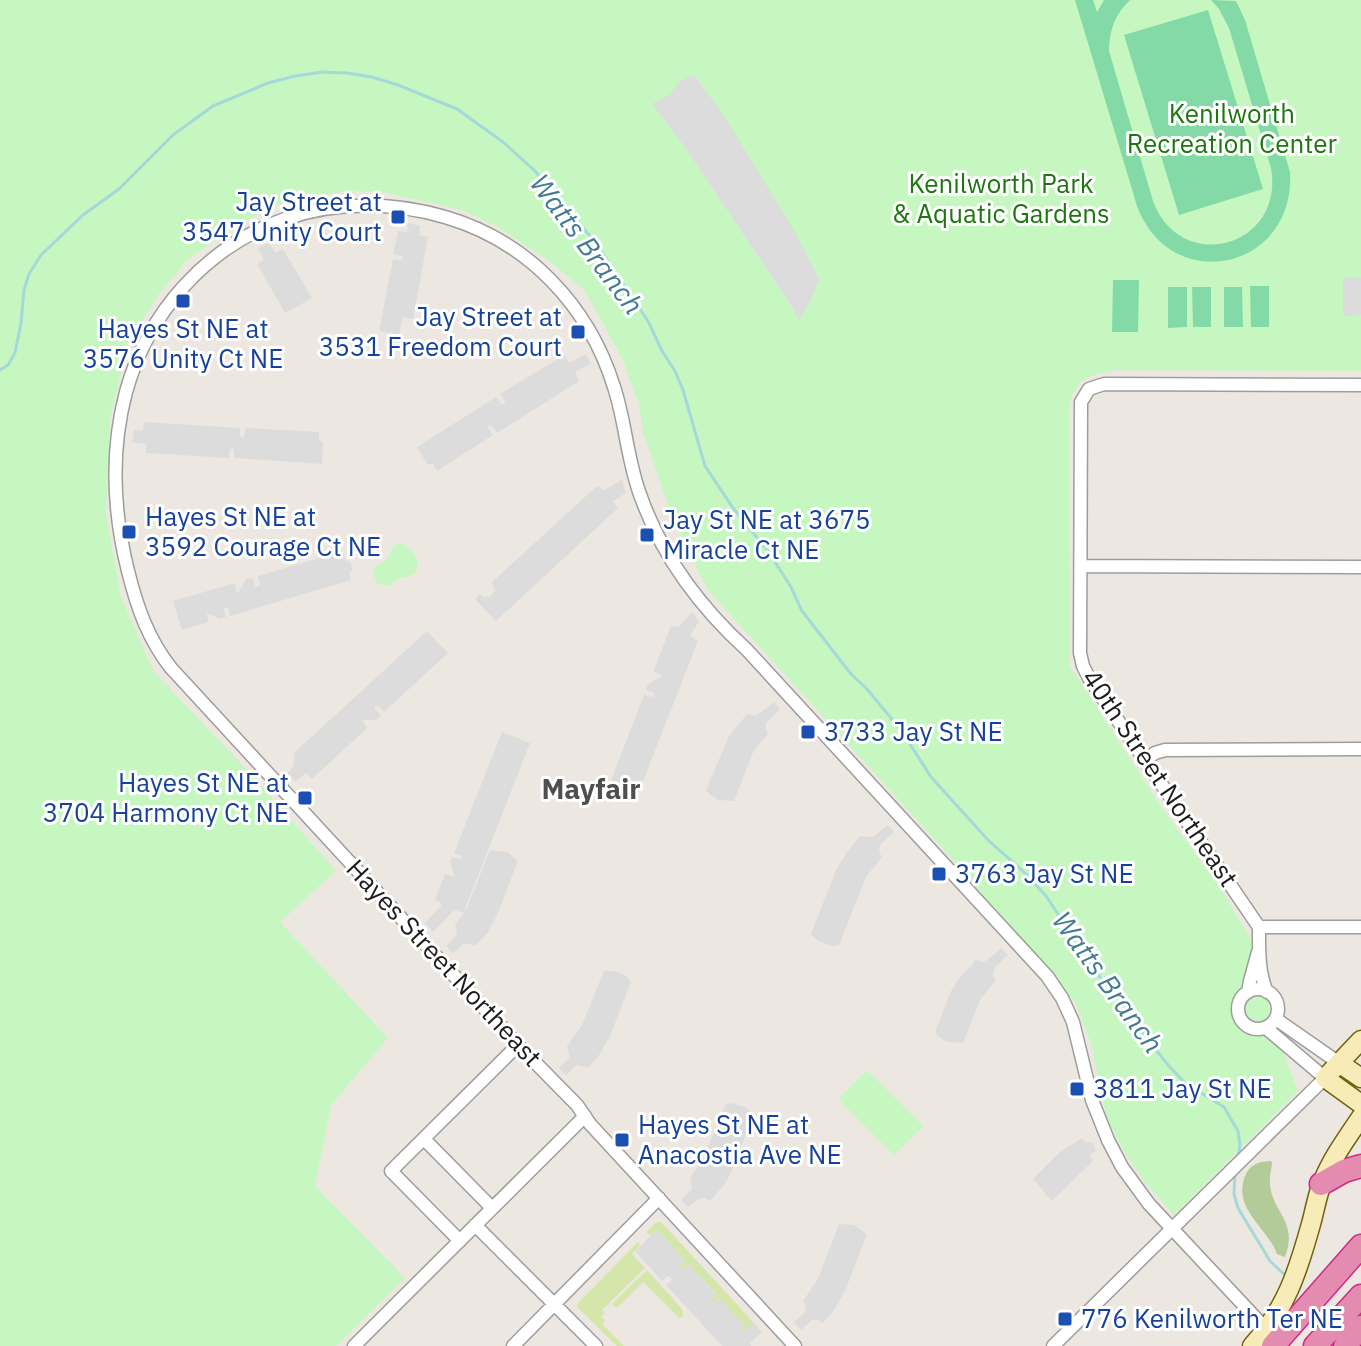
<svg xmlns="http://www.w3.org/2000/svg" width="1361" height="1346" font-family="'IBM Plex Sans',sans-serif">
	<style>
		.grass { fill: #d4e6aa }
		.forest { fill: #b2cb98 }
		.park { fill: #c7f7c0 }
		.pitch { fill: #83daa6 }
		.parking { fill: #dcdcdc }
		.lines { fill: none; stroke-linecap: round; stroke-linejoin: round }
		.stream { stroke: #a4d9da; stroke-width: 3 }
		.minor-casing { stroke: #9d9d9d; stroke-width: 15 }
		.secondary-casing { stroke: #6e6309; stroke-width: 21 }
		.motorway-casing { stroke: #d12a87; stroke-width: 25 }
		.minor { stroke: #fff; stroke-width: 12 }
		.secondary { stroke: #f7ecb7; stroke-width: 18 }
		.motorway { stroke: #e38caf; stroke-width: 22 }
		.transit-dot { fill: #1a4fb4; stroke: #fff; stroke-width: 3 }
		.labels { text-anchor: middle; stroke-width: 6; stroke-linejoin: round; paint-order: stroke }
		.park-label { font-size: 26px; fill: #1d760f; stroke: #fff }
		.transit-label { font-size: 26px; fill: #164399; stroke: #fff; text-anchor: start }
		.street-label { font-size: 26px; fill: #1c1c1c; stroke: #fff }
		.water-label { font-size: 28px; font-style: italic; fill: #447b91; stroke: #fff }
		.neighbourhood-label { font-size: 28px; font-weight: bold; fill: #4f4f4f; stroke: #fff }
	</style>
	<rect width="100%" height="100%" fill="#ede7e2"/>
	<path class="grass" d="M661,1222L754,1323L742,1334H739V1331L744,1326L719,1298L713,1304L711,1303L710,1301L716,1294L688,1264L681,1270L679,1269V1266L685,1261L657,1230L650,1235L646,1232L656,1223Z
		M638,1242L640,1245L632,1254L645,1268L602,1310L605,1313L601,1317L605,1320L602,1324L624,1346H617L578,1308L577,1304Z
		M647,1270L682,1309L683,1315L680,1319L643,1282L617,1308L612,1304Z"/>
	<path class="forest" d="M1270,1161L1272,1162C1272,1168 1269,1176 1270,1182C1270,1211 1299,1220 1285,1257L1277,1254C1268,1228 1232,1209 1245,1176C1250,1164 1258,1162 1270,1161Z"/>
	<path class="park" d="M0,0H1361V371L1116,370C1089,376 1076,376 1069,407L1070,666L1164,811L1217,883L1248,934L1263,967L1271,1020L1298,1091L1174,1215L1146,1184L1125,1153L1107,1119L1091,1043L1076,1004L945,851L707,589L672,517L643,432L639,405L623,360L585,291L552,263L498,227L462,210L381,192L345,191L277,205L239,224L188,259L159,294L128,343L110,419L106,514L121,597L154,672L251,774L336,871L280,922L388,1038L331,1105L315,1186L405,1278L336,1346H0Z
		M400,543C412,547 421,559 416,572L408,577L399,578L390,586L378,584L373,575V569C377,565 384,563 387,559C392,552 389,546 400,543Z
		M867,1070L923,1126L894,1155L838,1099Z"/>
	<path class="pitch" d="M1075,0H1093L1097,12L1104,0H1130C1115,14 1109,31 1109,51L1153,201C1181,276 1285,247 1271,168L1229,28L1219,9L1211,0L1236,1L1245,20L1290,172C1296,270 1171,297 1137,206Z
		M1208,10L1263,189L1179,215L1124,35Z
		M1113,280H1139L1138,332H1112Z
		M1269,286V327H1251L1250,286Z
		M1168,287H1187V327L1168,328Z
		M1192,287H1211V327H1193Z
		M1224,287H1242L1243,327H1224Z"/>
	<path class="parking" d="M689,76L696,77L728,122L795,232L819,279L812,297L799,321L792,307L682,143L652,104L669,95L679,82Z
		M408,223L420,226L419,235L428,237L413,319L402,317L399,335L379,331L393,259L401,261L403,259L402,256L393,254L398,231L407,232Z
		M269,242L275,253L283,249L312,298L285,313L257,264L264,260L258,248Z
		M1343,277H1361V315L1343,316Z
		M586,354L591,364L575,372L579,381L497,433L492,426L489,425L488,428L493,435L437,471L433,464H427L417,447L496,397L501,404H504L505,401L500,394L564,355L569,363Z
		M144,422L240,428V436L242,438L244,436L246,428L319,432V440L323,442L322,464L234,458V450L232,448L230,449L229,458L146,453V444L132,442L134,430L143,431Z
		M622,480L626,493L613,501L618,508L496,621L475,599L480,594L484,597H489L496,590L491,583L597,486L604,490Z
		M343,551L345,560L350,561L353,569L349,573L351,580L230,616L228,608L226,607L224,609L226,617L220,619L207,613L208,622L182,630L173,601L235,583L236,591L239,592L246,579L253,578L255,586L258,587L260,584L258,576Z
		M692,612L699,621L690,636L698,641L638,794L610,783L644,695L652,697L654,696V693L646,690L648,684L661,677V675L653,672L671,626L679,627Z
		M427,631L448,653L384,712L378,706H375V709L381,716L376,720H362L367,728L312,779L306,773L295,782L287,773L293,767L295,752Z
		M774,702L780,709L766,723V728L768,734L754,750L734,801L719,800L713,797L706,790L729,736L747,714L756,716Z
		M502,732L530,743L464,911L467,908L490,850L507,852L518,861L497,915L488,932L475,946L470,944H464L453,953L446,946L456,936L457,930L455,924L464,913L454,910L433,932L425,923L441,906V903L435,900L445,874L455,877L450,862L452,857L460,859L462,858V856L454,853Z
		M888,825L894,832L880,845L879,851L882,857L866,877L839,945L833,946L818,941L811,934L836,870L848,851L860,836L873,837Z
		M1001,948L1008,955L995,967L993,974L996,980L980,1000L963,1043L947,1042L939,1037L935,1032L951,991L960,977L973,964L975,959L982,962L986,961Z
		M604,971H614L625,975L631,982L610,1036L598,1057L588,1068L577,1065L566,1075L559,1068L569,1058V1052L567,1046L582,1025Z
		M732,1103L747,1108L753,1115L731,1173L724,1185L710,1201L704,1198L698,1199L688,1207L681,1200L692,1189L690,1178L702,1161L726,1104Z
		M1082,1138L1087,1143L1092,1142L1096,1151L1090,1154L1093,1161L1052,1201L1033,1179L1060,1152Z
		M839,1224L854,1225L867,1234L845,1291L834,1310L823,1323L818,1320H812L801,1330L794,1322L805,1312L806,1306L803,1301L818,1279Z
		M657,1230L685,1261L679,1266V1269L682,1270L688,1264L716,1295L710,1301L711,1303L713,1304L719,1298L745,1326L739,1331V1333L754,1323L762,1332L750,1343L751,1346H722L666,1285L672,1280L671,1277L668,1276L662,1281L635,1251Z"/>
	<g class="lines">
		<path class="stream" d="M0,370L8,365L15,353L21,323L24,290L29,274L41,255L83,215L119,189L173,135L213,106L268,83L295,76L323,72L347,73L372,77L398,85L457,109L503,142L535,171L595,242L648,321L662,351L675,371L683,390L705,466L733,508L768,551L791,587L802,611L851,674L866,688L901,730L931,777L989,841L1026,874L1046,896L1101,979L1133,1016L1147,1039L1169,1066L1185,1083L1224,1107L1238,1131L1240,1146L1238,1157
			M1235,1172L1234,1194L1238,1208L1270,1261L1286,1276
			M1318,1305L1331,1316"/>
		<g class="minor-casing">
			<path id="minor" d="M1081,566L1361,567
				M1145,760L1155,753L1165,750L1361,749
				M1259,927H1361
				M1238 1009a20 20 0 1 1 40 0a20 20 0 1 1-40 0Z
				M1248,992L1250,981L1258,952
				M1267,992C1258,972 1259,947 1259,927L1089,678L1083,666L1080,653L1081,402L1089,389L1104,384L1361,385
				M1276,1019L1339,1063
				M424,1139L492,1208
				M475,1225L596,1346
				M460,1241L391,1171L518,1045
				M354,1346L585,1116
				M513,1346L659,1198
				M795,1346L590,1124L577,1105L518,1045L171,668C148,639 137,607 128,571C113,511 110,452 126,392C148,312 207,246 285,219C336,201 393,202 445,217C528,241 589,306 614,387C626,423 627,461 641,497C662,556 701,608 747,650L1047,976L1062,998L1073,1022L1092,1100L1108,1140L1122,1167L1149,1204L1267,1330
				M1053,1346L1325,1078L1266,1028"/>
		</g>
		<g class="secondary-casing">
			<path id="secondary" d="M1361,1040L1325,1078L1361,1104
				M1339,1063L1361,1078
				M1252,1346C1286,1309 1298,1271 1311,1224C1315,1210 1317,1195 1323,1181C1332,1158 1347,1138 1361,1117"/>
		</g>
		<g class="motorway-casing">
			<path id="motorway" d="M1321,1184L1344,1171L1361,1166
				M1273,1346L1361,1246
				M1315,1346L1361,1296
				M1345,1346L1361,1327"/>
		</g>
		<use href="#minor" class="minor"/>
		<use href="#secondary" class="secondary"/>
		<use href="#motorway" class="motorway"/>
	</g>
	<g class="transit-dot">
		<rect x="390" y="209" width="16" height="16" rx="4"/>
		<rect x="175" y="293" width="16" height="16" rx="4"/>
		<rect x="570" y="324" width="16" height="16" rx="4"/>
		<rect x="121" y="524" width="16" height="16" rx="4"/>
		<rect x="639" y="527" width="16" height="16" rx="4"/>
		<rect x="800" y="724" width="16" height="16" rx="4"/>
		<rect x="297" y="790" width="16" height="16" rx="4"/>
		<rect x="931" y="866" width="16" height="16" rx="4"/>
		<rect x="1069" y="1081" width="16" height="16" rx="4"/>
		<rect x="614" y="1132" width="16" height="16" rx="4"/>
		<rect x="1057" y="1311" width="16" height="16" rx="4"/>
	</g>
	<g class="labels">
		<g class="park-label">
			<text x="1232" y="123">Kenilworth<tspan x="1232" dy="30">Recreation Center</tspan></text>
			<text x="1001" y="193">Kenilworth Park<tspan x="1001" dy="30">&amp; Aquatic Gardens</tspan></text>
		</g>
		<g class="transit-label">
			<text x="382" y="211" text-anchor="end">Jay Street at<tspan x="382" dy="30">3547 Unity Court</tspan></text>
			<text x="562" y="326" text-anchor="end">Jay Street at<tspan x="562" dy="30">3531 Freedom Court</tspan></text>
			<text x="183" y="338" text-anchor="middle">Hayes St NE at<tspan x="183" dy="30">3576 Unity Ct NE</tspan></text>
			<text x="145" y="526">Hayes St NE at<tspan x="145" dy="30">3592 Courage Ct NE</tspan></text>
			<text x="663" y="529">Jay St NE at 3675<tspan x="663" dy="30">Miracle Ct NE</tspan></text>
			<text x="824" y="741">3733 Jay St NE</text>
			<text x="289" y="792" text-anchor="end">Hayes St NE at<tspan x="289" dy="30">3704 Harmony Ct NE</tspan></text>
			<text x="955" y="883">3763 Jay St NE</text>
			<text x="1093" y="1098">3811 Jay St NE</text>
			<text x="638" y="1134">Hayes St NE at<tspan x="638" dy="30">Anacostia Ave NE</tspan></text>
			<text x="1081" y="1328">776 Kenilworth Ter NE</text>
		</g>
		<g class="street-label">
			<text transform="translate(1160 778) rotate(56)" y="9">40th Street Northeast</text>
			<text transform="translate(444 963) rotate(47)" y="9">Hayes Street Northeast</text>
		</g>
		<g class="water-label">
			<text transform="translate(587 244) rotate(53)" y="10">Watts Branch</text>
			<text transform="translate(1108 982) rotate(54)" y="10">Watts Branch</text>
		</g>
		<g class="neighbourhood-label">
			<text x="591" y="799">Mayfair</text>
		</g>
	</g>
</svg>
